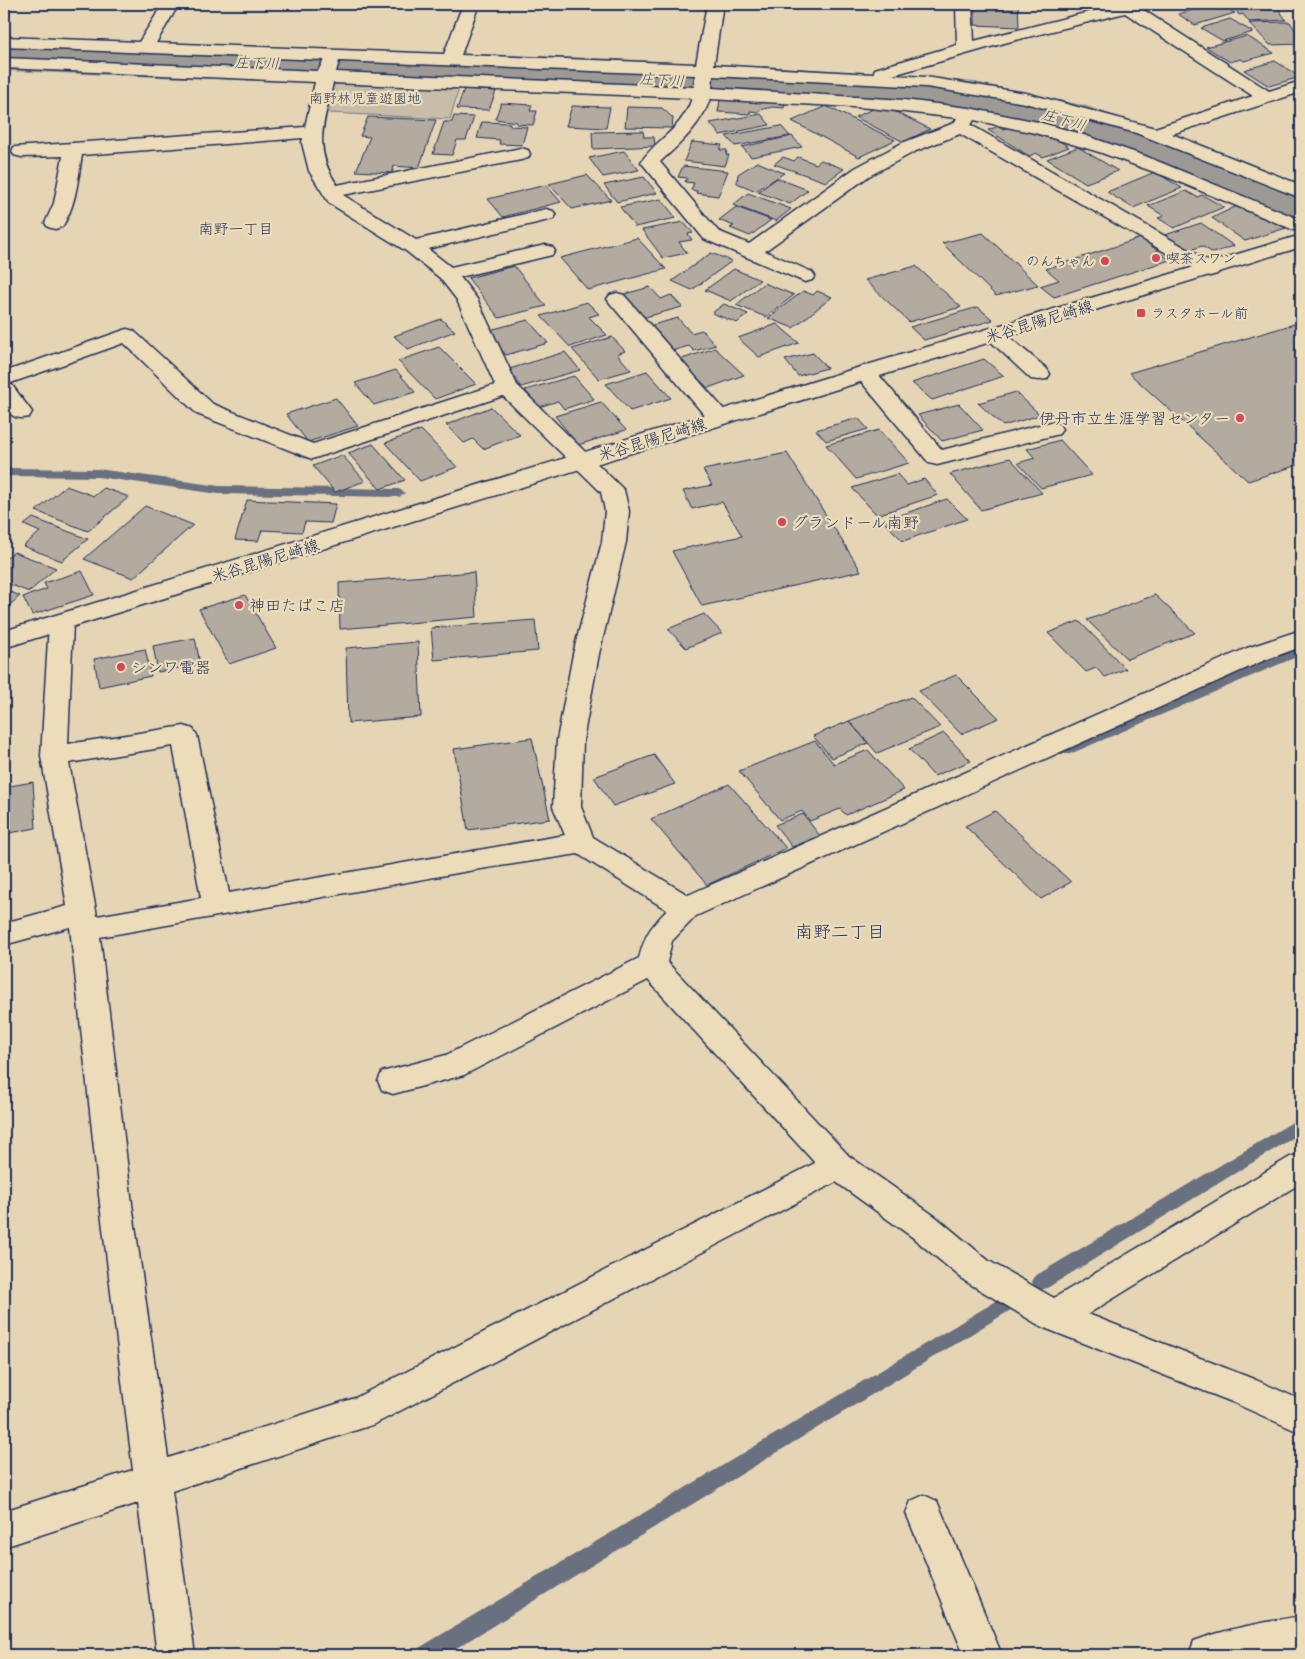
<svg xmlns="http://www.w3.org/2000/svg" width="1305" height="1659" font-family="'Comic Neue','Klee One',sans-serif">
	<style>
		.green { fill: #c7bda9; stroke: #717684 }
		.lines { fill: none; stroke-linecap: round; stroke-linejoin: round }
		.stream { fill: #696f80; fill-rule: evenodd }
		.river { fill: #9d9a96; fill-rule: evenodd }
		.building { fill: #b3aba0; stroke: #1b2f5e }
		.minor-casing { stroke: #1b2f5e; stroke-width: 3 }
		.major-casing { stroke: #1b2f5e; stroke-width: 3 }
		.minor { fill: #eddcb9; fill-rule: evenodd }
		.major { fill: #eddcb9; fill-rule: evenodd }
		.poi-dot { fill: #d1495b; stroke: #eddcb9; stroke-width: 2 }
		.labels { text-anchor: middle; stroke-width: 4.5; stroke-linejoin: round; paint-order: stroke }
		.far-park-label { font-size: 14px; fill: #354469; stroke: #eddcb9 }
		.far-poi-label { font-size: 14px; fill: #1b2f5e; stroke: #eddcb9; text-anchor: start }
		.far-water-label { font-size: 15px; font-style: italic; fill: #3c4a6c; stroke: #eddcb9 }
		.far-neighbourhood-label { font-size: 15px; fill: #1b2f5e; stroke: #eddcb9 }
		.street-label { font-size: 16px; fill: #1b2f5e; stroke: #eddcb9 }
		.poi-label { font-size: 16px; fill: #1b2f5e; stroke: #eddcb9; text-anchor: start }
		.neighbourhood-label { font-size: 18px; fill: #1b2f5e; stroke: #eddcb9 }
	</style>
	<rect width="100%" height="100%" fill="#e5d5b5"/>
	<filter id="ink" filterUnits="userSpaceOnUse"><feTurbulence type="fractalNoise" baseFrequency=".02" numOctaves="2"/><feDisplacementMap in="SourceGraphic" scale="10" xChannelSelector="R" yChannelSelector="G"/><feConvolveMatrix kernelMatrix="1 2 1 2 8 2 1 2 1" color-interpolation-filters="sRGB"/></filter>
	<g filter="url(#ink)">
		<path class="green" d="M334,79L460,85L450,119L329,113V98Z"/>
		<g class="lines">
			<path class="stream" d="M4,468L98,469L219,486L399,489L405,493L399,497L219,494L98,477L4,476Z
				M1301,645V655L1070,754H1060L1058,750L1060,746Z
				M1301,1117V1133L1047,1288L1041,1290L1035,1288L1032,1282L1035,1276Z
				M1008,1294L1014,1296L1017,1302L1014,1308L445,1655H416L419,1648Z"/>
			<path class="river" d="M4,37L617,59L876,73L976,82L1087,106L1231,157L1301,185V227L1278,222L1187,183L1050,134L976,118L876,109L617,95L4,71Z"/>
		</g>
		<path class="building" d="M975,4H1018L1019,27L975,25Z
			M1051,4H1091L1092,8L1051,7Z
			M1214,4H1219L1235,13L1195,25L1178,14Z
			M1232,4H1275L1286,20L1249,22L1243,14L1239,15Z
			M1230,19L1253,32L1223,41L1201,28Z
			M1290,22L1301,39V44L1270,45L1249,23Z
			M1247,36L1274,53L1244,61L1241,59L1230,62L1206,47Z
			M1275,61L1300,77L1269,86L1244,70Z
			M464,89L496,91L489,110L457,109Z
			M720,100L785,103L784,108L772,107L760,110L759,112L750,111V114L718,112Z
			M501,103L532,105L530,111H537L533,125L516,124L517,122L495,119Z
			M882,105L930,129L904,142L855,117Z
			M572,106L610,107L606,128L566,126Z
			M826,106L895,140L859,157L792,121Z
			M627,107L662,108L673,118L672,128L625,127Z
			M761,114L770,125L720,135L710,123Z
			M454,116L474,117L466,140H457L452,155L433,154L444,122H452Z
			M368,117L436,120L419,168L394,166L392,173L356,171L370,137L360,136Z
			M482,122L510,123V126L527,127L522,145L499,144L500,140L477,138Z
			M1016,124L1041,136L1048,134L1069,147L1043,157L1036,153L1029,156L988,130L999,126L1003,129Z
			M781,126L790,136L735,146L726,136Z
			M643,131L644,137H654L655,146L593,149L592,132Z
			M792,136L802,147L751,157L742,147Z
			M692,142L722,145L720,150H727L726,155H729L725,166L684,161Z
			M1078,147L1118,171L1086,183L1047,159Z
			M624,151L639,170L603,177L589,158Z
			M783,157L794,161L798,157L816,164L821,160L844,169L826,182L774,164Z
			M757,162L784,173L756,191L737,183L738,174Z
			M683,166L728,171L718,196L696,193L697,191L691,190L694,183L685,182L687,178L678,177Z
			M1155,172L1182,188L1133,208L1107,192Z
			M587,175L611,200L572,209L549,184Z
			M644,177L657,193L617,202L604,185Z
			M777,178L808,190L790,204L758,192Z
			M546,185L561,202L503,217L488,199Z
			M1186,191L1197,197L1202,195L1224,207L1174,228L1158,218L1164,216L1148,206Z
			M748,193L791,209L776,221L733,205Z
			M661,199L676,218L635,227L620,207Z
			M1239,205L1286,228L1245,241L1212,218Z
			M736,207L771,220L750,236L730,228L734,226L719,220Z
			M683,222L693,233L688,234L692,240L679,242L687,253L663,258L642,230Z
			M1201,223L1234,246L1213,253L1202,246L1187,251L1165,235Z
			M983,233L1038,285L996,296L942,243Z
			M637,238L666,269L588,290L560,258Z
			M1141,238L1170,260L1054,297L1040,286L1059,280L1046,269Z
			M711,253L732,261L692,290L672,281Z
			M514,266L546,306L499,318L468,278Z
			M916,266L961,307L909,322L865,280Z
			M734,269L760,280L731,301L705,290Z
			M764,283L794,295L766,317L736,305Z
			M650,287L661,299L671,295L682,307L642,318L621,295Z
			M803,291L813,295L817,291L832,297L793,328L768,318Z
			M587,302L599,314L589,317L607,335L570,347L541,316Z
			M724,304L748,314L737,323L712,313Z
			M978,307L993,320L924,340L910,327Z
			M678,318L691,333L702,330L716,345L694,351L689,346L671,351L649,326Z
			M441,319L455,331L408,349L394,336Z
			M528,320L548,343L506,355L486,331Z
			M1301,322V464L1248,481L1129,373Z
			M777,324L799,343L759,357L738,338Z
			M612,337L625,351L617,354L631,370L599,379L572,349Z
			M439,347L476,384L435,399L398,361Z
			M715,348L744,375L708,388L679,360Z
			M565,352L580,370L521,387L506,370Z
			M813,353L827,368L798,376L785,360Z
			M984,359L1004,376L932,400L912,383Z
			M396,370L415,392L374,405L355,383Z
			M647,371L671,398L630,411L606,384Z
			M574,376L594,399L564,409L558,401L539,407L525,390Z
			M1016,392L1040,415L1003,426L978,403Z
			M336,398L358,426L308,442L286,414Z
			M601,402L626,430L578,445L555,416Z
			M959,404L983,430L942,441L918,415Z
			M491,407L520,435L483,449L473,439L464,443L446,425Z
			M858,418L868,429L826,441L816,430Z
			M421,430L457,467L420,481L385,443Z
			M879,430L909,463L856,479L826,445Z
			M1060,440L1092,475L1041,488L1018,463L1035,458L1027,449Z
			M373,444L405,480L380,489L348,453Z
			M787,453L861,571L702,606L672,551L742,536L722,502L692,509L683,491L712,485L703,470Z
			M342,455L365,481L335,492L313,466Z
			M1010,458L1042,493L981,510L950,474Z
			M897,474L907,485L924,479L938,495L877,515L852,488Z
			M66,486L94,496L104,488L129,497L88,531L36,511Z
			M947,499L967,519L903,541L883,521Z
			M247,500L336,504L331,523L305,522L302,532L262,530L258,541L235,540Z
			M145,506L193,525L133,578L84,559Z
			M33,518L88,539L62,561L23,546L40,532L24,525Z
			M14,552L56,568L29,592L4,582V560Z
			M82,571L94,595L32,615L23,597L47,589L44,583Z
			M474,572L477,617L340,629L339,583Z
			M4,589L20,596L4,610Z
			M245,595L276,648L229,664L199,609Z
			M1155,595L1195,633L1127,659L1087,620Z
			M704,614L722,633L686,648L668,629Z
			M535,620L538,651L434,660L431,628Z
			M1079,621L1126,669L1105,677L1096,668L1086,672L1048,633Z
			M195,638L200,664L158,672L153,646Z
			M418,642L421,717L348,723L346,648Z
			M145,649L151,676L99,687L94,659Z
			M956,675L999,718L961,734L919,691Z
			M911,697L940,727L877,753L849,721Z
			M849,721L868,743L832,758L813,736Z
			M944,733L971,761L934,776L909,749Z
			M532,738L550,819L468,830L454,749Z
			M815,741L834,764L868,750L904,790L846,815L840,809L810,821L802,811L780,820L739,771Z
			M654,755L675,784L613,806L594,777Z
			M33,782L36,828L4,834V787Z
			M729,784L786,848L707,885L651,819Z
			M995,811L1071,882L1041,899L965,826Z
			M803,814L820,836L792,847L775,825Z"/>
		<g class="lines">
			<g class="minor-casing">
				<path id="minor" d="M163,4H179L156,43L444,54L463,4H479L461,55L696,64L707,4H723L714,65L873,74L875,69L957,45L956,4H972L974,41L1121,4H1148L1146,8L1142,9L1269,91L1301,81V92L1172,134L1301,185V198L1136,133L1025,103L926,87L713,76L712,88L904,100L969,108L1038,122L1078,133L1145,156L1301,220V233L1165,176L1099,152L1035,133L974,120L971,125L1217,266L1220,270L1217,274L1210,276L1203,274L960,134L916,151L869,176L765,251L812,272L815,276L812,280L805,282L704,239L641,162C658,137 681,131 692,98L333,83C324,123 312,147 337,185L521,148L528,150L530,154L528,158L521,160L343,195L416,240L546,209L553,211L556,215L553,219L428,249L451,267L545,245L552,247L555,251L552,255L460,277L477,299L517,385L624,490L629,511L626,542L599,654L583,740L581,807L593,837L688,895L1247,648L1301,630V647L1265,660L696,916L672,941L667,962L849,1156L936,1217L989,1261L1054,1298L1290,1157L1301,1154V1183L1088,1314L1256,1380L1301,1400V1433L1232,1402L1042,1327L965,1281L912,1237L836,1182L375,1424L172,1491L195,1655H157L138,1503L4,1547V1511L133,1470L100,1204L70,927L4,945V923L67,906L41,756L49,623L52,617L61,615L70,617L73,623L68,744L184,726L193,729L197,735L229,893L565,835L553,807L557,740L573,654L602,542L605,511L601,492L503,396L312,459L197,414L124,343L8,384L12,385L32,412L29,417C0,424 4,391 4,372L127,329L134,331L213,404L313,444L495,385L457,300L440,278L406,251L329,203L309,171L302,143L303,138L82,155C78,179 76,206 62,227L55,229L48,227L45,223L54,203L63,156L21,157L14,155L12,151L14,147L305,127L315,82L4,68V58L318,71L324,60L4,47V37L139,42ZM1125,13L1253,96L1155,128L1026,93L926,77L893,75L1008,42ZM339,61L695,75L694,87L336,72ZM710,99L870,108L957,118L954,123L902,143L855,168L749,244L718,231L660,162C680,144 701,125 710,99ZM173,746L201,898L97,916L69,763ZM578,854L667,910C649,929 646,933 639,958L446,1055L382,1072L378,1081L382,1090L393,1094L464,1075L648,980L815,1163L355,1398L168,1458L132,1204L100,937L474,870Z
					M617,293L624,295L727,413L730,418L727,423L719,425L711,423L610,303L607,299L610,295Z
					M994,328L1001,330L1047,369L1050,374L1047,379L1039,380L1031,379L987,338L983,334L987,330Z
					M865,367L873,368L942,450L1051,422L1059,424L1062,429L1059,434L945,463L937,465L929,463L854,373L857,368Z
					M924,1495L937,1501L1002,1655H964L906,1513L911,1501Z
					M1301,1616V1654L1189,1655L1194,1641C1228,1628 1265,1622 1301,1616Z"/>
			</g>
			<g class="major-casing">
				<path id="major" d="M1301,235V247L873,378L4,648V631L857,368Z"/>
			</g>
			<use href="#minor" class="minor"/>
			<use href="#major" class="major"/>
		</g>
	</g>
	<g class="poi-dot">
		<circle cx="1156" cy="258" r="5"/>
		<circle cx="1105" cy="261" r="5"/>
		<rect x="1136" y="308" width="10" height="10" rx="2.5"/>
		<circle cx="1240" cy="418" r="5"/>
		<circle cx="782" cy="522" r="5"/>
		<circle cx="239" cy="605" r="5"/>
		<circle cx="121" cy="667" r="5"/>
	</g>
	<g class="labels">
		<g class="far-park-label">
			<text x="365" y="103">南野林児童遊園地</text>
		</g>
		<g class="far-poi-label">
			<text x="1166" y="263">喫茶スワン</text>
			<text x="1095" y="266" text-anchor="end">のんちゃん</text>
			<text x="1151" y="318">ラスタホール前</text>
		</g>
		<g class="far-water-label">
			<text transform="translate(257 63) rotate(2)" y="5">庄下川</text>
			<text transform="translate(662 80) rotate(3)" y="5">庄下川</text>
			<text transform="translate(1064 120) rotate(16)" y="5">庄下川</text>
		</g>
		<g class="far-neighbourhood-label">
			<text x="236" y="234">南野一丁目</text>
		</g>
		<g class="street-label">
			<text transform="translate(1039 321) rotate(-17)" y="6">米谷昆陽尼崎線</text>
			<text transform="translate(652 439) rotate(-17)" y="6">米谷昆陽尼崎線</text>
			<text transform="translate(265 560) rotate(-17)" y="6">米谷昆陽尼崎線</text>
		</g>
		<g class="poi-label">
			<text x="1230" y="424" text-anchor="end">伊丹市立生涯学習センター</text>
			<text x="792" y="528">グランドール南野</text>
			<text x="249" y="611">神田たばこ店</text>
			<text x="131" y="673">シンワ電器</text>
		</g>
		<g class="neighbourhood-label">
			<text x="840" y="938">南野二丁目</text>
		</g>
	</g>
	<rect width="1305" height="1659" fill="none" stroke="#eddcb9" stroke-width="20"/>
	<rect x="10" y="10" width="1285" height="1639" fill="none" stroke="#1b2f5e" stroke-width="2" filter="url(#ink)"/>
</svg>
